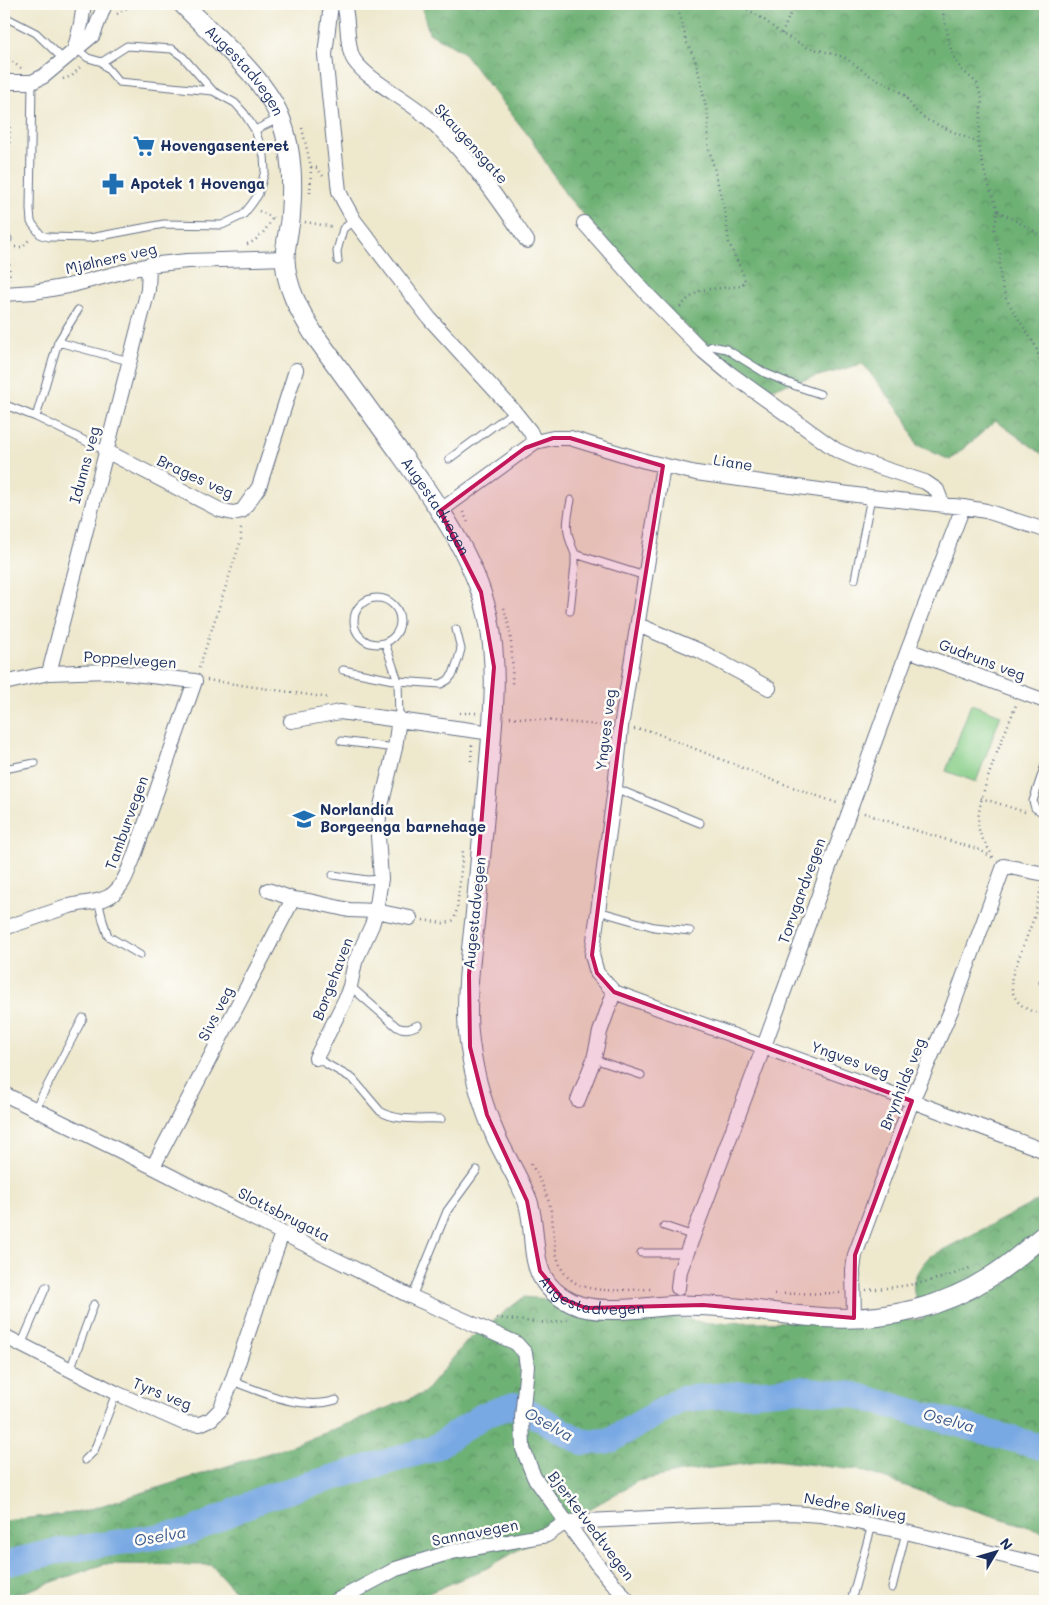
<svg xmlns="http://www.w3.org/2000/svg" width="1049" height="1605" font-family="Mali,sans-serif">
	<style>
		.forest { fill: url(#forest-crowns); stroke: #44706a }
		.pitch { fill: #88ce89; stroke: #527e74 }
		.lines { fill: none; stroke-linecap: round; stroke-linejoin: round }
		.river { stroke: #79a9e3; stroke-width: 26 }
		.lane-casing { stroke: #657085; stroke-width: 9 }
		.street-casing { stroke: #657085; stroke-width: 16 }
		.secondary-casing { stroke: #657085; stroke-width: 21 }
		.path { stroke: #657085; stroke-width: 2.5; stroke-dasharray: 1 4; stroke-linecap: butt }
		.lane { stroke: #fff; stroke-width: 7 }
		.street { stroke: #fff; stroke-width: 14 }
		.secondary { stroke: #fff; stroke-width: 19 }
		.marked { fill: #c2185b; fill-opacity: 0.2; stroke: #c2185b; stroke-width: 4; stroke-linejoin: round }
		.labels { text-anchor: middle; stroke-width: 5; stroke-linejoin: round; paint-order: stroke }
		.street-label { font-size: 15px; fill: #1b2f5e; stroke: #fdfcf7 }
		.poi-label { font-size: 15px; font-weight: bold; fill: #1b2f5e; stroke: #fdfcf7; text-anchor: start }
		.water-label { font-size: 16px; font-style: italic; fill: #3c5a8d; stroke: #fdfcf7 }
	</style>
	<defs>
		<pattern id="forest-crowns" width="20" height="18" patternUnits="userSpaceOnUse" patternTransform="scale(1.25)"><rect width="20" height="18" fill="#6eb175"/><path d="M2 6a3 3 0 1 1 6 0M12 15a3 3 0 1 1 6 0" fill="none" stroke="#5a9063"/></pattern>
	</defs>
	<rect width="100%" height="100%" fill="#fdfcf7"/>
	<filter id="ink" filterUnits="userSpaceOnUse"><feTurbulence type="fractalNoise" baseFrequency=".02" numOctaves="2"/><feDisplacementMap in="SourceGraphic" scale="10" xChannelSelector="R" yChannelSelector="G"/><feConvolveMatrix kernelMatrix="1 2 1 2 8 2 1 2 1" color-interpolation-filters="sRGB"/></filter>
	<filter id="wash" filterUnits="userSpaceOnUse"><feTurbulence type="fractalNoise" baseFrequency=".0096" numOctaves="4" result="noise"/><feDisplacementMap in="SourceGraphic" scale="20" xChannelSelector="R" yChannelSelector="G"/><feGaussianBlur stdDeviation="1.12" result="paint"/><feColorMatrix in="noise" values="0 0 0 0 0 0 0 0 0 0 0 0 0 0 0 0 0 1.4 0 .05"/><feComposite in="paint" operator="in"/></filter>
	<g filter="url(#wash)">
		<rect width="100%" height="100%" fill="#eee8cd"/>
		<path class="forest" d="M421,4H1045V456L996,421L950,460L917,445L905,418L863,364L758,392L672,314L566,195L531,139L463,52L429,33Z
			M1045,1197V1532L964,1507L864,1471L774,1460L681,1472L638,1481L487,1568L410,1601H244L211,1565L104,1564L4,1599V1521L81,1512L297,1444L424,1393L468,1340L524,1297L637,1308L704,1323L925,1319C912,1293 906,1282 929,1257Z"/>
		<path class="pitch" d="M971,704L1001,715L976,782L946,771Z"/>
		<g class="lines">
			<path class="river" d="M4,1564L53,1552L189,1532L264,1498L434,1448L484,1415L514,1405L533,1414L582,1442L609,1441L682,1399L800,1389L854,1395L1041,1447L1045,1446"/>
		</g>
	</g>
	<g filter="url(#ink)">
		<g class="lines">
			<g class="lane-casing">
				<path id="lane" d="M7,18L36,33L63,59
					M102,62L127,46L172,49L183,57L213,91
					M32,82L30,209L31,222L41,235L49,237L90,238L164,224L222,225L243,215L251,205L258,195L261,185L265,171L264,156L255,130L244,113L235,103L213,91L119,82L102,62L88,58L75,48
					M255,130L280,118
					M4,239H8
					M338,261L337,251L343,229L354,220
					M58,342L129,361
					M703,351L712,346L726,349L765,373L796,386L820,394
					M8,406L36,417L106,451
					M36,417L58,342L78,310
					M449,459L514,411
					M571,500C566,524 565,531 575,554
					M855,579L871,497
					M354 621a23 23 0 1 1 46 0a23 23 0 1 1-46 0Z
					M570,611L575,565V554L645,576
					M385,643L398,681L399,718
					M343,670L398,681L441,684L448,680L453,674L458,660L461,649L456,629
					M341,741L395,748
					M1045,765L1033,801L1035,808L1045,814
					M4,769L35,763
					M615,788L700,823
					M333,875L367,880L381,879
					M98,900L103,921L108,936L140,955
					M598,911L654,927L690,931
					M1043,982H1045
					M350,986L397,1027C406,1030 410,1029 418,1025
					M316,1058L353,1079L380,1111C396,1122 422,1118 441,1119
					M594,1059L641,1075
					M35,1109L83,1018
					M664,1226L694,1236
					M641,1253H687
					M412,1297L447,1211L477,1170
					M21,1345L46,1287
					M70,1370L94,1304
					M232,1381C265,1393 300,1411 336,1400
					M85,1460L94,1451L116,1393
					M892,1588L906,1532
					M851,1601L872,1525"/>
			</g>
			<g class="street-casing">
				<path id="street" d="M331,4L325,55L336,164L339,191L343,200L354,220L430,319L514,411L530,431L535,442
					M344,4C349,20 346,48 354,60C368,81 409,100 429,119C467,154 498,198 527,241
					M75,48L81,24L84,4
					M4,82H32L44,76L93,35L105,4
					M584,223L647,294L703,351L728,372L836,450L861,461L925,482L937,490L943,506
					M4,294L34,292L68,286L149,265L187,261L285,258
					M106,451L220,510L233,513L242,511L259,487L296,370
					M663,466L621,727L615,788L592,955L597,973L614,992L912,1101L1045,1151
					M440,511L535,442L553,438H570L645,461L696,473L871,497L963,507L986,511L1045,530
					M638,625L700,651L769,688
					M908,650L1045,701
					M49,673L148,290L149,265
					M4,683L49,673L107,671L195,681L133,859C128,870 124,885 114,893C103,903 84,902 70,906C48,913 26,921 4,928
					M291,721L340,712L492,733
					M268,890L293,899L309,901L349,910L376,911L410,918
					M316,1058L345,1000L350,986L355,962L372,925L376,911L381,879L378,836L379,814L395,748L399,718
					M4,1094L153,1167L282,1233L412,1297L516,1343L525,1353L527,1366L522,1418L523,1449L534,1477L596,1563L628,1601
					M578,1100L594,1059L600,1032L614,992
					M153,1167L293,899
					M678,1288L680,1271L764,1046L908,650L963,507
					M854,1318L853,1270L855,1255L912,1101L952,1008L1004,866L1045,874
					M4,1336L116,1393L184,1423L200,1424L211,1419L220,1410L232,1381L282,1233
					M336,1601L396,1569L451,1552L547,1535L566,1522L715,1515L791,1513L821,1515L906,1532L1045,1566"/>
			</g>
			<g class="secondary-casing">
				<g id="secondary">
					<path id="s1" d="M183,4C214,37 265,77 281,120C293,153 293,186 290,221C288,234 285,247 285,259C286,287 299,310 313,333C341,371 368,409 395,446C433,499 473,552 488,616C498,662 494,709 490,755C485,810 480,864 475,918C471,954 466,990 468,1027C471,1066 481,1103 497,1139C507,1160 520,1180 528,1202C540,1241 523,1280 572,1303C598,1316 650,1306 680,1305C695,1305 711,1306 726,1307C762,1310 798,1317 835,1318C889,1320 944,1307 990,1277C1010,1265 1027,1249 1045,1234"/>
				</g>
			</g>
			<path class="path" d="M677,4L683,26L686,41L695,59L700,78L708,118V144L725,212L729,243L743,274L745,281L741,286L701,290L688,299L679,308
				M739,4L763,19L782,34L807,47L844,57L869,75L889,85L904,95L915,110L925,119L978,143L985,174L998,211L994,229L1000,252V275L1006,299L1036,347L1045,377
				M941,4L952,54L962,70L977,83L982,100L978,143
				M117,14L133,4
				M782,34L794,4
				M4,56L21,68
				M63,79L72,76L82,65
				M302,128L311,167L310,194
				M311,167L317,168L323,176
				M259,211L273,218
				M998,211L1045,237
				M305,222L334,227
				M8,228L10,96
				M247,244C259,240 266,230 272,219
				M15,247H22L31,238
				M8,249L10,281
				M463,512L468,522
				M504,608C512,632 513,661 512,686
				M199,668L241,540V525
				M207,680L330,698
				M460,713H477
				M510,717L609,726
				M634,729L651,731L770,779L837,803
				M471,761L472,744
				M981,798L1025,812
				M864,813L908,828L980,850L993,858
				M993,857C989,849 983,841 980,833C970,809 1006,732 1016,705
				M1041,888L1035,915L1012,976C1008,999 1024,1012 1045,1014
				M423,920L443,923L450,922L454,920L457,909L463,851
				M531,1164C539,1178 546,1191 550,1206C558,1241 547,1282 595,1289C614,1292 634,1289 653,1289
				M866,1290C902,1287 936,1282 970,1268
				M774,1294L841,1293
				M497,1318C513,1319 556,1327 568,1319"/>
			<use href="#lane" class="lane"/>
			<use href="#street" class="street"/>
			<use href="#secondary" class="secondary"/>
		</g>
	</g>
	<path class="marked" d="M553,438H570L663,466L621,727L592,955L597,973L614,992L912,1101L855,1255L854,1318L703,1305L586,1308L563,1299L540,1271L527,1201L487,1115L470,1047L469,975L494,667L481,592L440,511L525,448Z"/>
	<defs>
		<g id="supermarket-bare" transform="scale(1.725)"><path d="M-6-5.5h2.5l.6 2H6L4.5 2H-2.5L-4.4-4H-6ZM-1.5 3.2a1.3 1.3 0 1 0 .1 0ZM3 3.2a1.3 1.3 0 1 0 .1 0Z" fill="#1f6fb2" stroke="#fdfcf7" stroke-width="2.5" paint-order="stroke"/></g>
		<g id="pharmacy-bare" transform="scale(1.725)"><path d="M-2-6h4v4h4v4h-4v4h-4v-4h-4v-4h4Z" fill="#1f6fb2" stroke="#fdfcf7" stroke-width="2.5" paint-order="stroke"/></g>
		<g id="school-bare" transform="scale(1.725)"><path d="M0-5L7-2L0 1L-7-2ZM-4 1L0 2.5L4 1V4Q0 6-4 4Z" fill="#1f6fb2" stroke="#fdfcf7" stroke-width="2.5" paint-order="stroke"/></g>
	</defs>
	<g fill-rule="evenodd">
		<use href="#supermarket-bare" x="144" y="146"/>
		<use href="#pharmacy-bare" x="113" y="184"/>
		<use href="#school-bare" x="304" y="819"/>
	</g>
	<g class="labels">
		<g class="street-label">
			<text dy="5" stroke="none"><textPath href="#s1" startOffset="91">Augestadvegen</textPath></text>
			<text transform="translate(471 144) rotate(48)" y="5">Skaugensgate</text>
			<text transform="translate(111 259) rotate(-13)" y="5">Mjølners veg</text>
			<text transform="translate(733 463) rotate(9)" y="5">Liane</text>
			<text transform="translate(85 465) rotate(-75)" y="5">Idunns veg</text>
			<text transform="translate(195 477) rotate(25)" y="5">Brages veg</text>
			<text dy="5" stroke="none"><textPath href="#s1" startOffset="586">Augestadvegen</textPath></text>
			<text transform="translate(130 660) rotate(4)" y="5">Poppelvegen</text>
			<text transform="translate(982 660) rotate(21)" y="5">Gudruns veg</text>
			<text transform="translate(606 730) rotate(-83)" y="5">Yngves veg</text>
			<text transform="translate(127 823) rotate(-70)" y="5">Tamburvegen</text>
			<text transform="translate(802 891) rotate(-70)" y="5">Torvgardvegen</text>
			<text transform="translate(475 913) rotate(-84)" y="5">Augestadvegen</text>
			<text transform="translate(333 979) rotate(-69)" y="5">Borgehaven</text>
			<text transform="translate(216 1014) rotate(-63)" y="5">Sivs veg</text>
			<text transform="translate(850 1060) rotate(20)" y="5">Yngves veg</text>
			<text transform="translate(903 1084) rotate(-68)" y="5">Brynhilds veg</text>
			<text transform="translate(284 1215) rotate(27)" y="5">Slottsbrugata</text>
			<text dy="5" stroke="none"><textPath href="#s1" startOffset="1441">Augestadvegen</textPath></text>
			<text transform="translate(162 1394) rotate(22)" y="5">Tyrs veg</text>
			<text transform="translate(855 1507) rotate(10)" y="5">Nedre Søliveg</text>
			<text transform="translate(591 1526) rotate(53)" y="5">Bjerketvedtvegen</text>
			<text transform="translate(475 1533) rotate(-11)" y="5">Sannavegen</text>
		</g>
		<g class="poi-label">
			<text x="160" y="151">Hovengasenteret</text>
			<text x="130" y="189">Apotek 1 Hovenga</text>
			<text x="320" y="815">Norlandia<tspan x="320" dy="17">Borgeenga barnehage</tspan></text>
		</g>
		<g class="water-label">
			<text transform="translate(949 1420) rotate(15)" y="6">Oselva</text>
			<text transform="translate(549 1424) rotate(29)" y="6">Oselva</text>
			<text transform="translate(160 1536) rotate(-10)" y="6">Oselva</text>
		</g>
	</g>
	<rect width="1049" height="1605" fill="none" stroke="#fdfcf7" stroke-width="20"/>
	<g transform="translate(996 1552) rotate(52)" stroke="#fdfcf7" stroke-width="4" paint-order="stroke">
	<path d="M0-4L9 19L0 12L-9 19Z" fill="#1b2f5e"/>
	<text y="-8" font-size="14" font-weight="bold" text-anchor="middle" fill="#1b2f5e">N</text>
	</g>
</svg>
